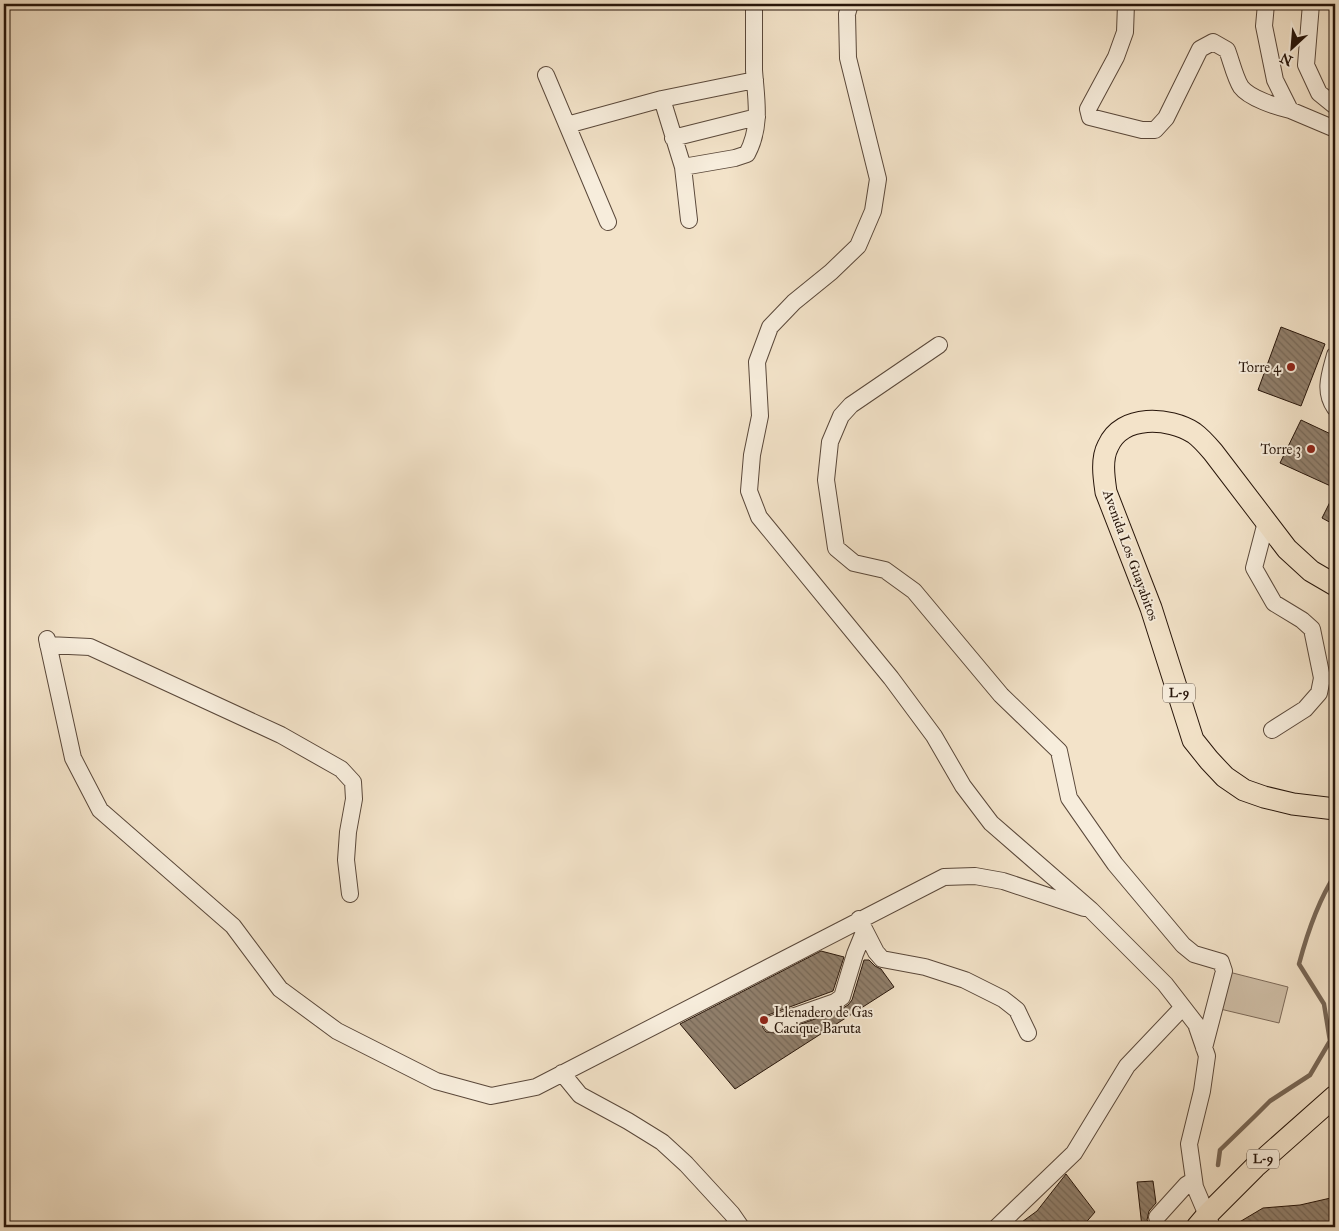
<svg xmlns="http://www.w3.org/2000/svg" width="1339" height="1231" font-family="'IM FELL Great Primer',serif">
	<style>
		.garden { fill: #d0c0a9; stroke: #7c6a5a }
		.lines { fill: none; stroke-linecap: round; stroke-linejoin: round }
		.stream { stroke: #786756; stroke-width: 4.5 }
		.building { fill: url(#building-back-hatch); stroke: #27150a }
		.minor-casing { stroke: #5a483a; stroke-width: 18 }
		.major-casing { stroke: #27150a; stroke-width: 23 }
		.minor { stroke: #f7eddc; stroke-width: 16 }
		.major { stroke: #f3e3c9; stroke-width: 21 }
		.poi-dot { fill: #8f2418; stroke: #f7eddc; stroke-width: 2 }
		.labels { text-anchor: middle; stroke-width: 4; stroke-linejoin: round; paint-order: stroke }
		.shield { fill: #f7eddc; stroke: #655649; stroke-width: 1 }
		.shield-label { font-size: 12px; font-weight: bold; fill: #27150a }
		.poi-label { font-size: 14px; fill: #27150a; stroke: #f7eddc; text-anchor: end }
		.street-label { font-size: 14px; fill: #27150a; stroke: #f7eddc }
	</style>
	<defs>
		<pattern id="building-back-hatch" width="6" height="6" patternUnits="userSpaceOnUse" patternTransform="scale(1.25)"><rect width="6" height="6" fill="#91806d"/><path d="M-1 5l2 2M0 0l6 6M5-1l2 2" fill="none" stroke="#766858"/></pattern>
	</defs>
	<rect width="100%" height="100%" fill="#f3e3c9"/>
	<filter id="stains"><feTurbulence type="fractalNoise" baseFrequency=".004" numOctaves="4"/><feColorMatrix values="0 0 0 0 .2 0 0 0 0 .09 0 0 0 0 .02 0 0 0 .5 -.17"/></filter>
	<radialGradient id="worn" r=".72"><stop offset=".6" stop-color="#630" stop-opacity="0"/><stop offset="1" stop-color="#630" stop-opacity=".3"/></radialGradient>
	<path class="garden" d="M1225,971L1288,987L1279,1023L1216,1008Z"/>
	<g class="lines">
		<path class="stream" d="M1218,1165L1220,1150L1255,1116L1270,1101L1310,1075L1330,1041L1324,1004L1299,964C1307,934 1318,901 1335,875"/>
	</g>
	<path class="building" d="M1281,327L1325,344L1301,406L1258,390Z
		M1301,420L1335,436V488L1280,463Z
		M1335,492V525L1322,518Z
		M821,951L844,957L833,991L768,1015L764,1018L762,1023L763,1028L766,1032L775,1033L838,1011L848,1005L852,1000L864,960H869L875,966L881,969L894,987L735,1089L680,1024Z
		M1066,1174L1095,1212L1082,1227H1015L1037,1211Z
		M1153,1181L1156,1203L1149,1211L1147,1220L1151,1225L1159,1227H1142L1137,1182Z
		M1335,1197V1227H1231L1263,1208L1300,1205Z"/>
	<g class="lines">
		<g class="minor-casing">
			<path id="minor" d="M850,4L847,14L848,58L878,179L873,211L858,246L831,272L794,302L770,327L757,362L760,416L752,455L749,491L759,517L891,678L934,736L963,786L991,823L1091,910L1165,984L1196,1024L1207,1056L1202,1091L1189,1144L1195,1187L1212,1227
				M1126,4L1125,32L1116,57L1088,109L1090,117L1142,130H1155L1166,118L1200,49L1213,42L1227,50C1231,60 1235,78 1241,87C1249,98 1277,107 1290,110
				M1266,4L1264,26L1275,80L1290,110L1335,129
				M1311,4L1306,65L1319,93L1335,106
				M546,75L608,222
				M567,125L662,99
				M673,138L757,117
				M683,167L662,99L755,80
				M689,220L683,167L735,158L747,154C762,126 756,99 754,70C754,48 754,26 754,4
				M939,345L851,405L841,416L830,442L826,480L836,548L854,563L885,570L914,591L1001,695L1059,751L1069,798L1115,864L1183,945L1194,954L1221,962L1224,971L1204,1048
				M1335,355C1330,374 1323,391 1335,408
				M1266,522L1254,568L1274,603L1302,620L1312,629L1322,678L1319,693L1305,709L1272,730
				M47,639L73,758L100,810L233,926L280,989L337,1031L436,1081L491,1096L536,1087L944,877L975,876L1003,881L1084,908
				M48,645L90,647L281,735L341,769L353,782L354,799L348,832L346,860L350,894
				M859,919L876,952L882,959L925,967L965,980L1003,999L1017,1010L1028,1033
				M772,1024L835,1002L842,997L855,954L864,932
				M562,1073L580,1095L628,1121L662,1142L686,1164L732,1214L741,1227
				M1157,1217L1186,1185L1194,1180
				M997,1227L1074,1153L1127,1066L1183,1007"/>
		</g>
		<g class="major-casing">
			<path id="major" d="M1335,585L1311,571L1287,549L1213,452C1207,445 1201,438 1194,433C1169,417 1122,414 1108,446C1101,459 1104,478 1106,492L1151,608L1193,740L1209,760L1225,777L1244,790L1264,797L1293,804L1335,809
				M1197,1227L1208,1214L1255,1167L1335,1096"/>
		</g>
		<use href="#minor" class="minor"/>
		<use href="#major" class="major"/>
	</g>
	<g class="poi-dot">
		<circle cx="1291" cy="367" r="5"/>
		<circle cx="1311" cy="449" r="5"/>
		<circle cx="764" cy="1020" r="5"/>
	</g>
	<g class="labels">
		<g class="shield">
			<rect x="1163" y="683.5" width="32" height="19" rx="4"/>
			<rect x="1247" y="1149.5" width="32" height="19" rx="4"/>
		</g>
		<g class="shield-label">
			<text x="1179" y="697">L-9</text>
			<text x="1263" y="1163">L-9</text>
		</g>
		<g class="poi-label">
			<text x="1281" y="372">Torre 4</text>
			<text x="1301" y="454">Torre 3</text>
			<text x="774" y="1017" text-anchor="start">Llenadero de Gas<tspan x="774" dy="16">Cacique Baruta</tspan></text>
		</g>
		<g class="street-label">
			<text transform="translate(1131 555) rotate(70)" y="5">Avenida Los Guayabitos</text>
		</g>
	</g>
	<rect width="1339" height="1231" fill="none" stroke="#f3e3c9" stroke-width="20"/>
	<rect x="5" y="5" width="1329" height="1221" fill="none" stroke="#27150a" stroke-width="2.5"/>
	<rect x="10" y="10" width="1319" height="1211" fill="none" stroke="#27150a"/>
	<g transform="translate(1292 48) rotate(206)" stroke="#f7eddc" stroke-width="4" paint-order="stroke">
	<path d="M0-4L9 19L0 12L-9 19Z" fill="#27150a"/>
	<text y="-8" font-size="14" font-weight="bold" text-anchor="middle" fill="#27150a">N</text>
	</g>
	<rect width="100%" height="100%" filter="url(#stains)"/>
	<rect width="100%" height="100%" fill="url(#worn)"/>
</svg>
